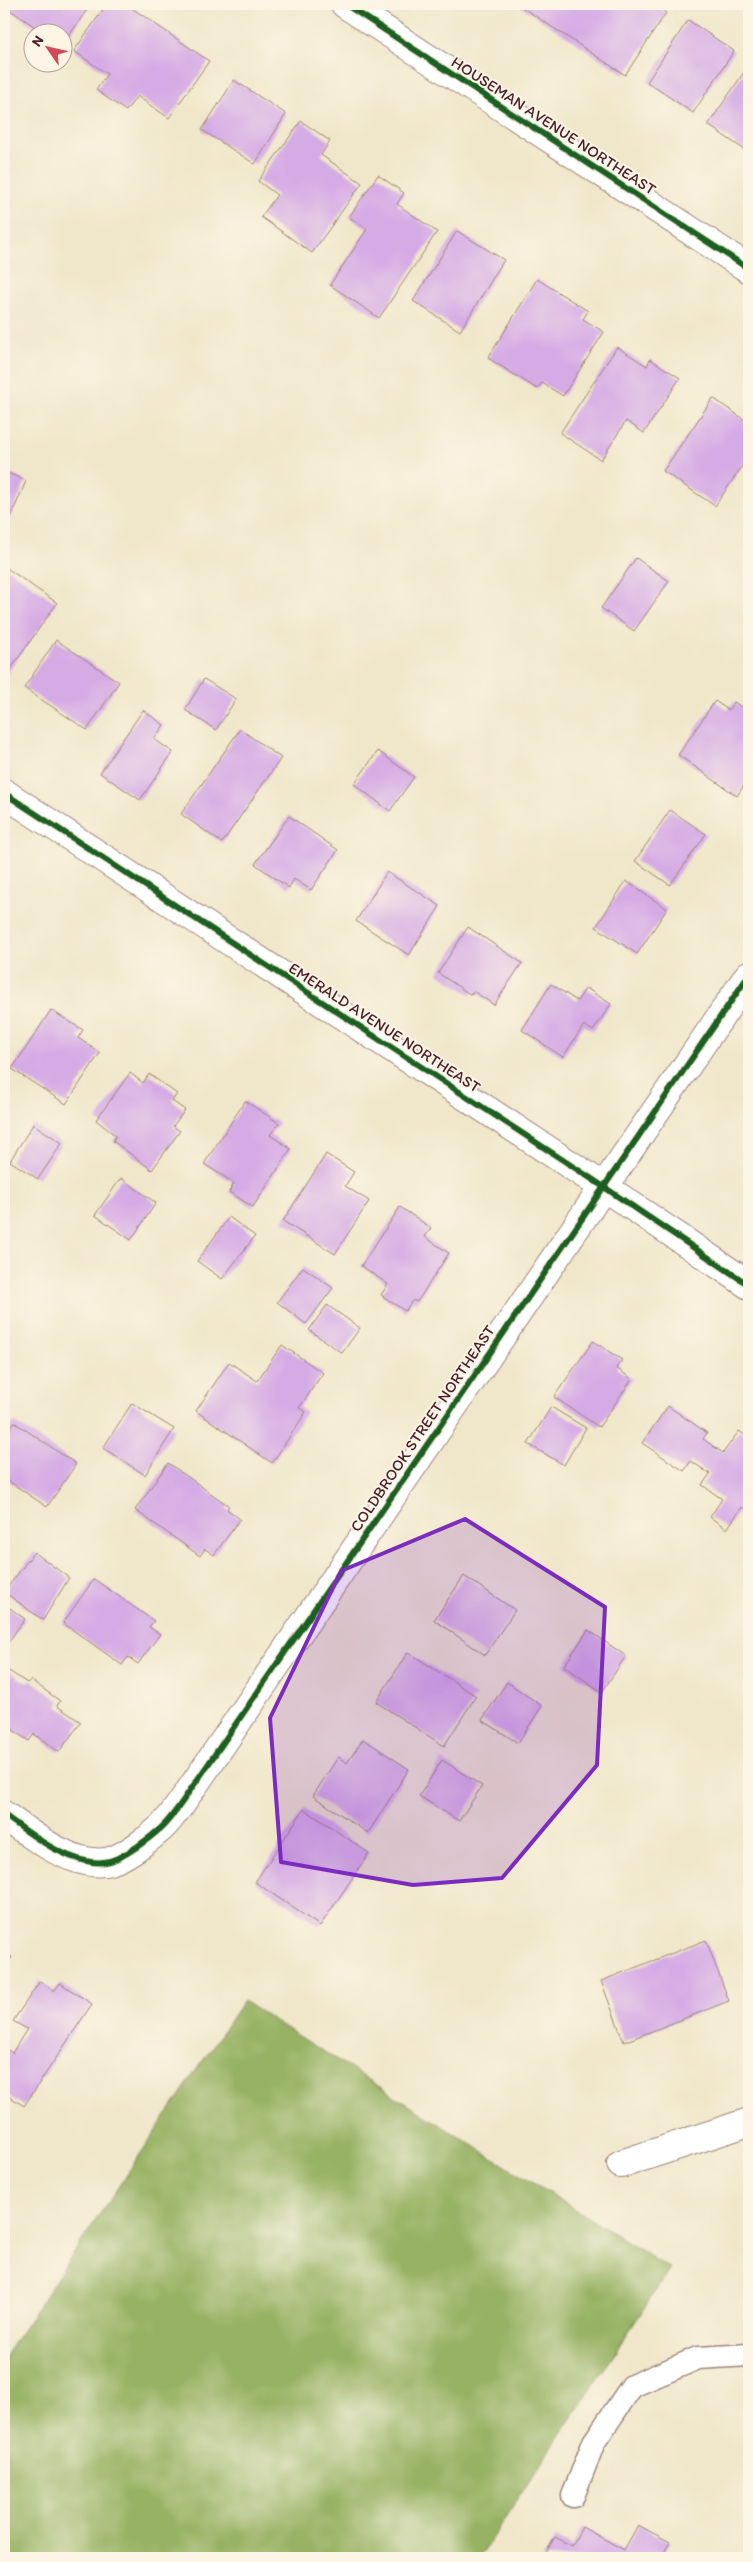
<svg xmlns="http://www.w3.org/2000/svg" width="753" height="2562" font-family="Itim,sans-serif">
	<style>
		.forest { fill: #97b263; stroke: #706847 }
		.building { fill: #d5abe5 }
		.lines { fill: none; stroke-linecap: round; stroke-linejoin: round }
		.lane-casing { stroke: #9d837a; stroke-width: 25 }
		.street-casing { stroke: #9d837a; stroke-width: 30 }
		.lane { stroke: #fff; stroke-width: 22 }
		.street { stroke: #fff; stroke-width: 28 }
		.cycleway-casing { stroke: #fcf5e5; stroke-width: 9 }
		.cycleway { stroke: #1b5e20; stroke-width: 6 }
		.marked { fill: #7b2cbf; fill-opacity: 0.2; stroke: #7b2cbf; stroke-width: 4; stroke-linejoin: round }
		.labels { text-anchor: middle; stroke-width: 4; stroke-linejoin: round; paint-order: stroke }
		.street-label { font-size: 16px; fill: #4a1f2b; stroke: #fcf5e5 }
	</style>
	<rect width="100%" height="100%" fill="#fcf5e5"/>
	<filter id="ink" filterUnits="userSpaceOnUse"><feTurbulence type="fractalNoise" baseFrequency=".02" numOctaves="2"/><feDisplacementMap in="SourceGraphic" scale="10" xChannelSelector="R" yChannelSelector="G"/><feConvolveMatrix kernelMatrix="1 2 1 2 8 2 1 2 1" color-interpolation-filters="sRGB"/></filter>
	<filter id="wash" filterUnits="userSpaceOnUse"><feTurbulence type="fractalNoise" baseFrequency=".0096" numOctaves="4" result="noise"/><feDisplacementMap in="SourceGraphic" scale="20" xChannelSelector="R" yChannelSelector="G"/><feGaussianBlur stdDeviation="1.12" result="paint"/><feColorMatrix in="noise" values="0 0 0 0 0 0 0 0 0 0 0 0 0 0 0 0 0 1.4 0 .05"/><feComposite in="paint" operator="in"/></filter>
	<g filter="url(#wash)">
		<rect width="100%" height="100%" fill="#f0e7ca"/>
		<path class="forest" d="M243,2001L670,2269L479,2558H4V2357Z"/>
		<g id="blocks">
			<path class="building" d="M4,4H91L62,46V32H43L4,6Z
				M107,4H126L209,61L169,118L137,96L126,111L96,90L107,74L74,51Z
				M517,4H653L666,13L625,75Z
				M688,20L734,51L693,113L647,82Z
				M749,65V151L748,152L708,125Z
				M234,80L286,114L255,164L202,130Z
				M301,121L330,141L321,155L362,183L312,253L261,217L277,195L258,181Z
				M378,175L404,193L397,204L437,232L379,318L330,285L367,229L349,217Z
				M457,231L504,260L460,331L413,301Z
				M537,279L588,311L583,319L604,332L563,396L542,383L537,389L488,358Z
				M617,347L647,366L650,359L680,378L644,433L626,421L601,460L560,433Z
				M713,398L749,423V456L715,506L663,471Z
				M4,471L26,481L9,521L4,519Z
				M636,558L669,581L634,631L601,608Z
				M4,566L57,603L5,677L4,676Z
				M56,640L119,682L87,730L24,688Z
				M204,679L236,699L216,730L185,710Z
				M715,701L728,710L734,702L749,712V777L737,796L678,755Z
				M143,710L164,725L154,739L173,752L140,800L100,773Z
				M240,729L281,758L222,843L181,814Z
				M378,751L414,777L390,811L354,784Z
				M670,810L706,834L670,885L635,861Z
				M289,816L338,850L311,890L294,879L289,888L255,864Z
				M387,872L440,906L409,955L356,921Z
				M626,881L667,909L637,954L596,927Z
				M468,927L522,963L494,1005L473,991L471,995L438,973Z
				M551,984L577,1001L586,988L611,1004L593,1031L584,1025L563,1057L522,1030Z
				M51,1010L83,1030L78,1038L100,1053L66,1104L12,1069Z
				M130,1073L143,1083L149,1074L177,1094L172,1101L185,1110L173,1126L180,1131L152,1170L113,1141L116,1136L96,1120Z
				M245,1101L279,1123L270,1135L291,1149L253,1207L229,1192L234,1183L204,1164Z
				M33,1124L62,1143L38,1179L10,1161Z
				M326,1154L354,1172L345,1186L369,1201L335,1254L283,1221Z
				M121,1178L156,1203L131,1240L95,1215Z
				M400,1207L431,1228L425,1237L449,1253L417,1302L413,1300L405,1311L381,1295L388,1284L361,1266Z
				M229,1217L255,1236L222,1279L197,1261Z
				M303,1267L333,1288L306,1324L277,1302Z
				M327,1305L360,1328L342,1353L309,1330Z
				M593,1341L622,1360L616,1368L632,1379L599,1427L554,1397Z
				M282,1345L323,1373L299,1408L306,1412L272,1463L196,1411L229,1362L257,1381Z
				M132,1403L174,1429L145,1475L103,1448Z
				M668,1406L707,1433L703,1439L723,1453L739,1431L749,1438V1512L742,1507L727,1529L710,1517L722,1499L702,1485L710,1474L691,1461L684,1471L642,1443Z
				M551,1407L586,1428L564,1465L528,1444Z
				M14,1422L76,1464L47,1507L4,1478V1437Z
				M168,1463L229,1506L227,1509L240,1519L214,1555L205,1549L200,1556L135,1510Z
				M34,1552L69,1578L43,1620L4,1592Z
				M464,1576L515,1610L485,1655L434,1620Z
				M94,1579L154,1621L149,1627L160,1634L138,1664L128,1657L122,1665L63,1623Z
				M4,1604L25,1619L4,1648Z
				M588,1630L626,1656L602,1692L564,1666Z
				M408,1652L476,1696L444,1746L376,1702Z
				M9,1671L27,1683L31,1680L60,1701L57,1706L81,1722L59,1752L34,1734L29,1741L4,1724V1678Z
				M507,1682L542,1706L518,1743L482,1720Z
				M363,1739L409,1769L368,1833L313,1796L338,1757L347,1763Z
				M442,1760L482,1786L459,1821L419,1796Z
				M304,1809L369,1853L320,1926L255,1882Z
				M706,1940L729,2001L624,2042L601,1981Z
				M4,1952L12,1957L4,1970Z
				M40,1981L54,1991L60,1983L92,2004L24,2106L4,2093V2057L8,2050L12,2053L27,2029L13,2021Z
				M638,2525L670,2542L661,2558H543L555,2537L572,2546L582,2527L624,2550Z"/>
		</g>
	</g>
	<g filter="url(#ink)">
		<use href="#blocks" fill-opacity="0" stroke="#9d837a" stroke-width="1"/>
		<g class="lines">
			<g class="lane-casing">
				<path id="lane" d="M573,2496L594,2442L632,2386L698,2358L749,2355"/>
			</g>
			<g class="street-casing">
				<path id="street" d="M345,4L749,269
					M4,793L604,1187L749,1285
					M4,1815C30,1834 75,1870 110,1861C125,1857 150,1838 161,1828C174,1816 185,1797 196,1782L749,975
					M621,2164L749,2122"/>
			</g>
			<use href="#lane" class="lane"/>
			<use href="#street" class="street"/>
			<g class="cycleway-casing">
				<path id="cycleway" d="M345,4L749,269
					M4,793L604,1187L749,1285
					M4,1815C30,1834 75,1870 110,1861C125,1857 150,1838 161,1828C174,1816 185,1797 196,1782L749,975"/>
			</g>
			<use href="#cycleway" class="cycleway"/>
		</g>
	</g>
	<path class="marked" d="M465,1519L605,1607L597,1765L502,1878L413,1885L281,1862L270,1718L341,1571Z"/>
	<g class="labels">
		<g class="street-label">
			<text transform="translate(554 125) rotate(33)" y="6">HOUSEMAN AVENUE NORTHEAST</text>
			<text transform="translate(385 1027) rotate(33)" y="6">EMERALD AVENUE NORTHEAST</text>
			<text transform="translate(422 1428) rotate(-56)" y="6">COLDBROOK STREET NORTHEAST</text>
		</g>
	</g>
	<rect width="753" height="2562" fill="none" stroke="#fcf5e5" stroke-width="20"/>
	<g transform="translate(48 48) rotate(304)"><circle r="24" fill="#fcf5e5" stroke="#b59f9b"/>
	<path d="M0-4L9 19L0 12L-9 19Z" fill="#d1495b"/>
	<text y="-8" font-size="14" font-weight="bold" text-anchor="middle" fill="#4a1f2b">N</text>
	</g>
</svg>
